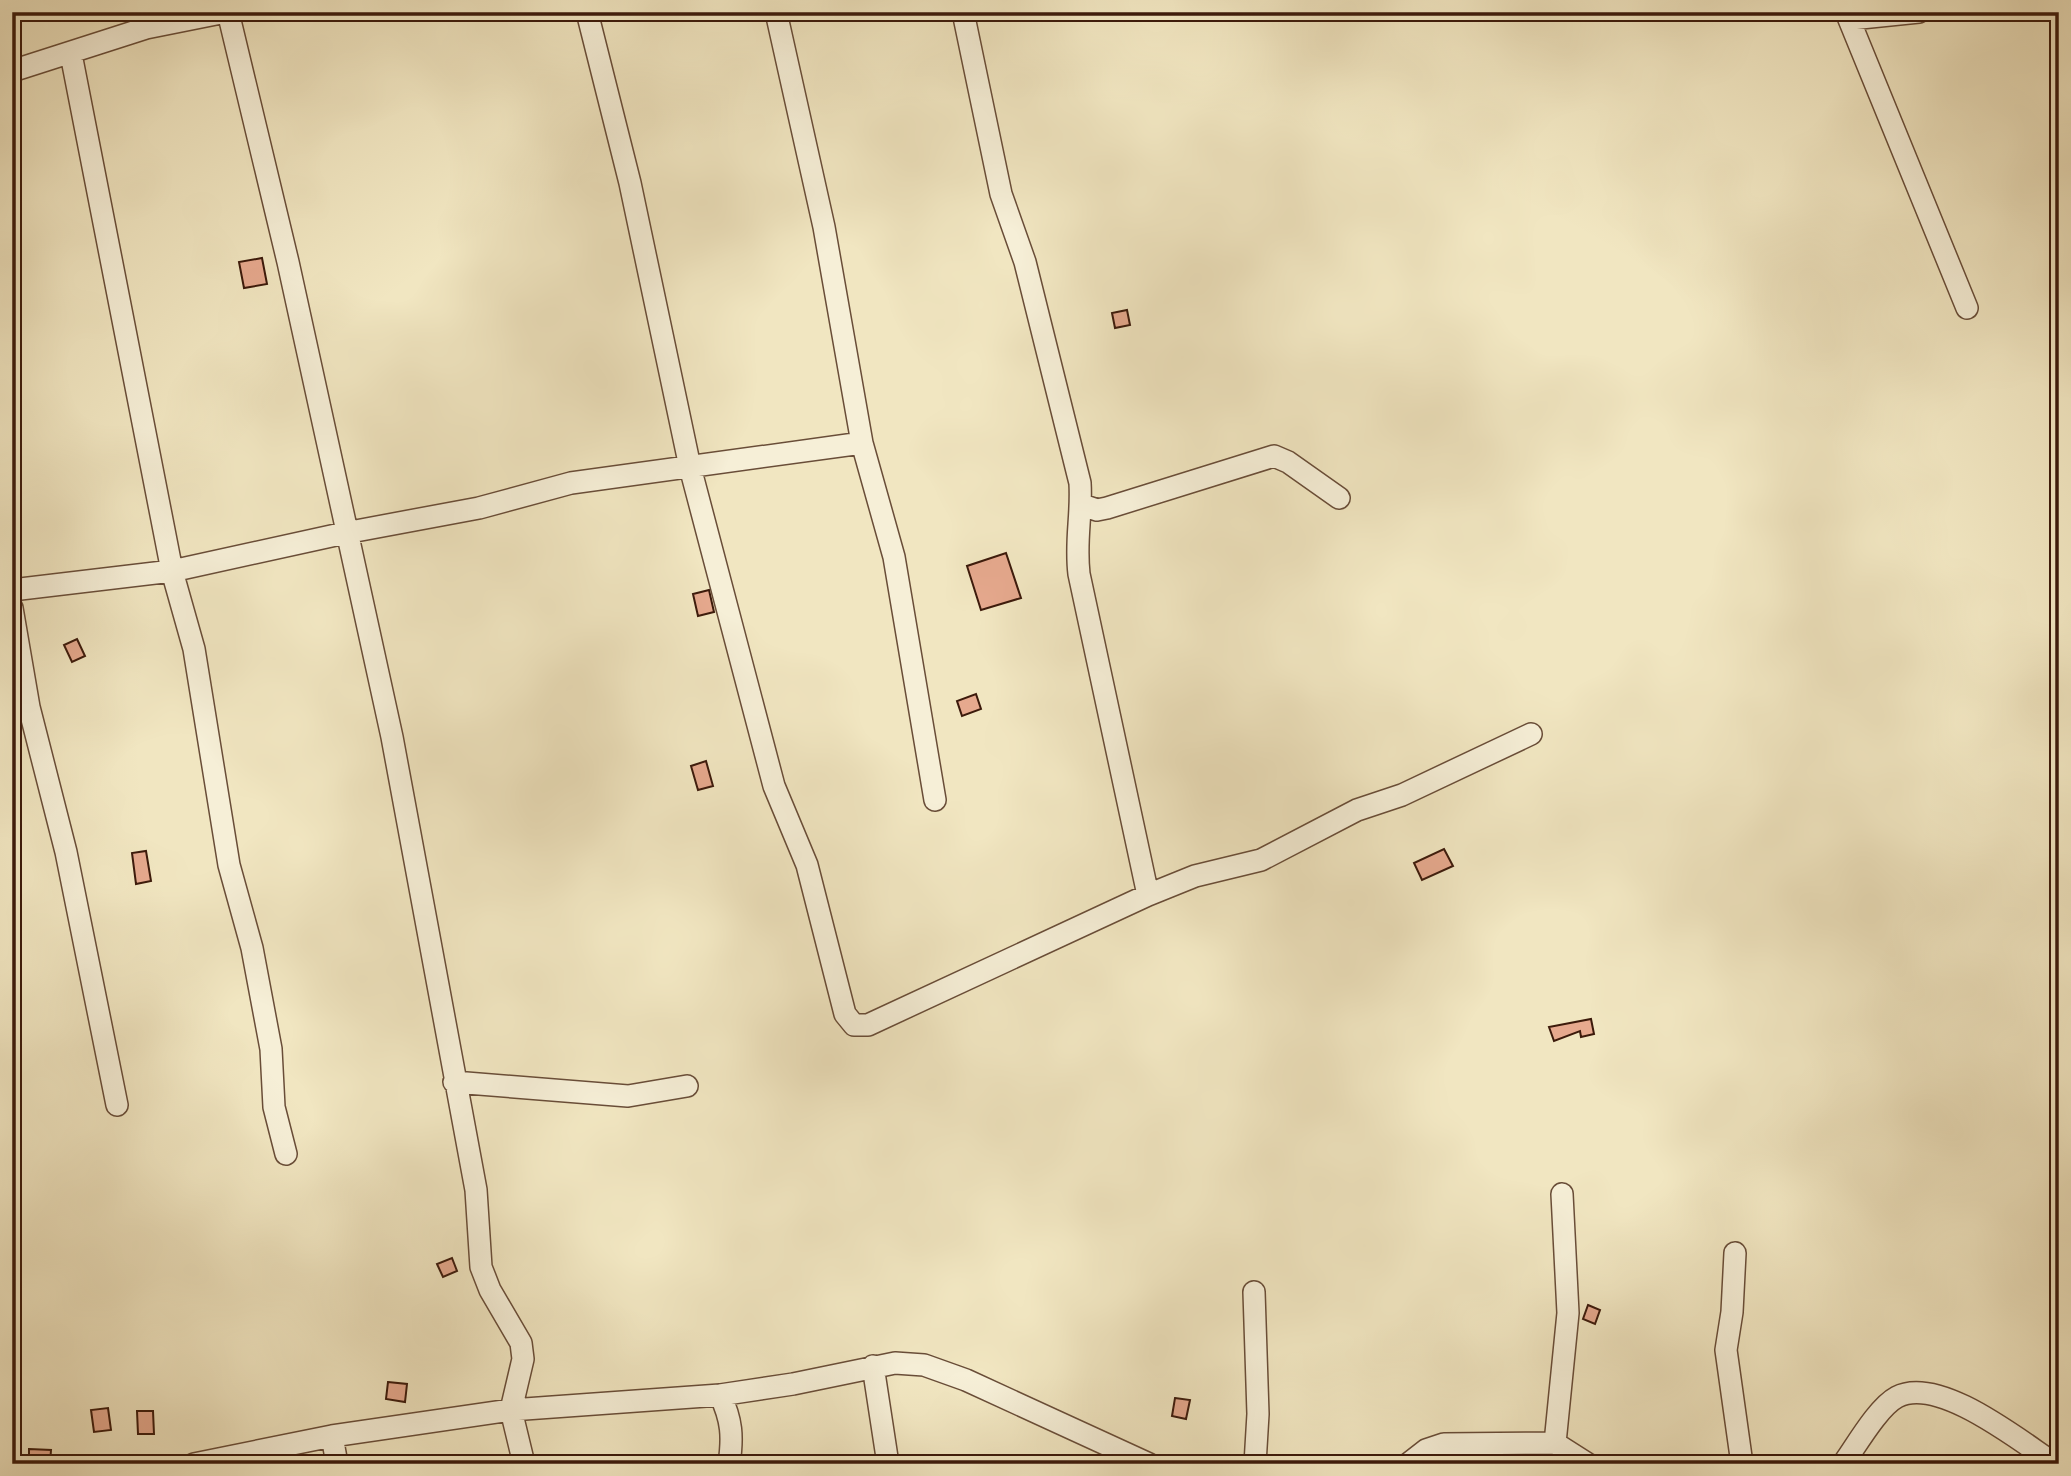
<svg xmlns="http://www.w3.org/2000/svg" width="2071" height="1476" font-family="'Libre Caslon Text',serif">
	<style>
		.building { fill: #e6a98e; stroke: #3c1a0b; stroke-width: 2 }
		.lines { fill: none; stroke-linecap: round; stroke-linejoin: round }
		.minor-casing { stroke: #694d38; stroke-width: 24 }
		.minor { stroke: #f6efd7; stroke-width: 21 }
	</style>
	<rect width="100%" height="100%" fill="#f1e6c1"/>
	<filter id="stains"><feTurbulence type="fractalNoise" baseFrequency=".00286" numOctaves="4"/><feColorMatrix values="0 0 0 0 .2 0 0 0 0 .09 0 0 0 0 .02 0 0 0 .5 -.17"/></filter>
	<radialGradient id="worn" r=".72"><stop offset=".6" stop-color="#630" stop-opacity="0"/><stop offset="1" stop-color="#630" stop-opacity=".3"/></radialGradient>
	<path class="building" d="M262,258L267,284L244,288L239,262Z
		M1127,310L1130,325L1115,328L1112,313Z
		M1006,553L1021,598L981,610L967,566Z
		M709,590L714,612L698,616L693,594Z
		M77,639L85,656L72,662L64,645Z
		M976,694L981,709L962,716L957,701Z
		M706,761L713,786L698,790L691,766Z
		M1444,849L1453,866L1422,880L1414,863Z
		M146,851L151,881L136,884L132,853Z
		M1591,1019L1594,1034L1581,1037L1580,1031L1554,1041L1549,1027Z
		M452,1258L457,1271L443,1277L437,1264Z
		M1588,1305L1600,1310L1595,1324L1583,1319Z
		M388,1382L407,1384L405,1402L386,1399Z
		M1175,1398L1190,1400L1186,1419L1172,1416Z
		M108,1408L111,1430L94,1432L91,1410Z
		M137,1411H153L154,1434H138Z
		M29,1449L51,1450L50,1464H29Z"/>
	<g class="lines">
		<g class="minor-casing">
			<path id="minor" d="M228,12L288,262L392,737L476,1190L481,1267L490,1290L521,1343L523,1359L511,1410L524,1464
				M587,12L630,183L690,467L774,786L807,865L845,1014L854,1025H868L1148,895L1195,876L1261,860L1357,810L1402,795L1531,734
				M776,12L824,227L862,443L894,557L935,800
				M963,12L1001,194L1025,262L1080,483C1082,516 1075,540 1079,574L1148,895
				M1846,12L1967,308
				M1851,19L1919,12
				M71,54L172,571L194,649L229,865L252,948L271,1049L274,1107L286,1154
				M12,71L146,28L226,12
				M1082,505L1097,510L1107,508L1274,456L1288,462L1339,498
				M12,590L172,571L345,533L479,508L571,483L862,443
				M12,608L29,707L66,852L117,1105
				M454,1082L628,1096L687,1086
				M1735,1253L1732,1312L1726,1350L1742,1464
				M1254,1292L1258,1414L1255,1464
				M873,1366L888,1464
				M720,1395C732,1420 733,1437 729,1464
				M332,1436L337,1464
				M1555,1443L1568,1313L1562,1194
				M194,1464L332,1436L511,1410L720,1395L793,1384L895,1363L924,1365L966,1380L1149,1464
				M1408,1464L1426,1450L1444,1444L1555,1443L1588,1464
				M1843,1464C1856,1446 1878,1407 1897,1397C1939,1375 2021,1442 2055,1464"/>
		</g>
		<use href="#minor" class="minor"/>
	</g>
	<rect width="2071" height="1476" fill="none" stroke="#f1e6c1" stroke-width="42"/>
	<rect x="14" y="14" width="2043" height="1448" fill="none" stroke="#3c1a0b" stroke-width="3.5"/>
	<rect x="21" y="21" width="2029" height="1434" fill="none" stroke="#3c1a0b" stroke-width="2"/>
	<rect width="100%" height="100%" filter="url(#stains)"/>
	<rect width="100%" height="100%" fill="url(#worn)"/>
</svg>
